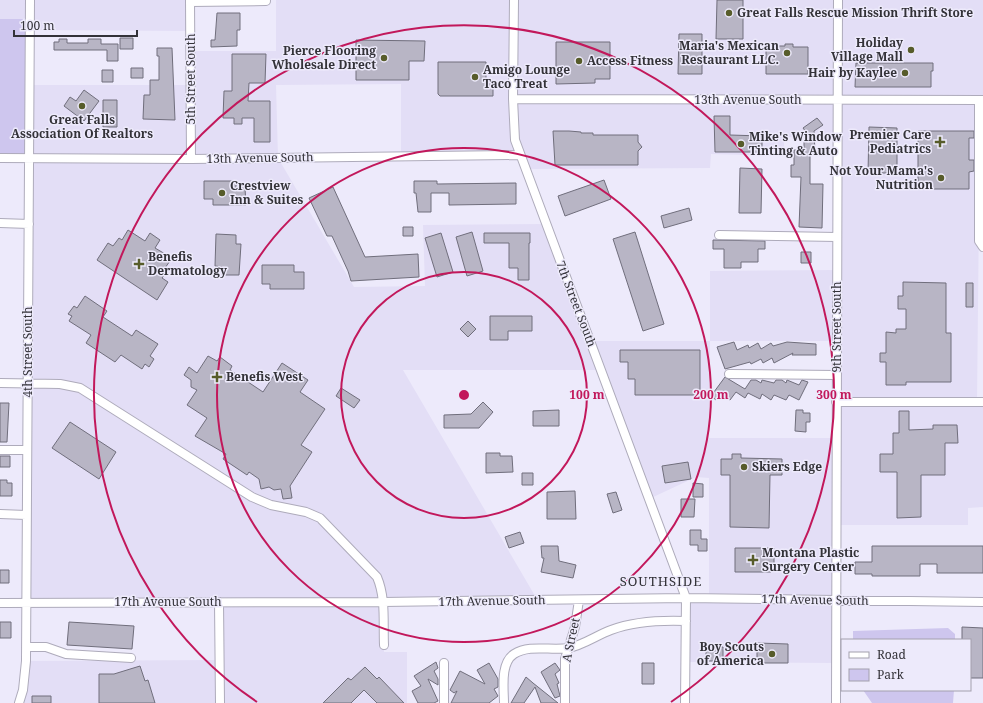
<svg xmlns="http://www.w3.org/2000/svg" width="983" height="703" font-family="'Noto Serif',serif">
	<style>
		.built { fill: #e3def6; fill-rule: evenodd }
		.green { fill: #cec6ee }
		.building { fill: #b8b5c5; stroke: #706e7c }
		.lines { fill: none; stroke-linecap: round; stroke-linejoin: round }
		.minor-casing { stroke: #aeabbb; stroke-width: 10 }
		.minor { stroke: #fff; stroke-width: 8 }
		.ring { fill: none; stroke: #c2185b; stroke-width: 2 }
		.poi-dot { fill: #575c2a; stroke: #edeafb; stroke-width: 1.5 }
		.labels { text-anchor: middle; stroke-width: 3; stroke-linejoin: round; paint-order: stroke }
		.poi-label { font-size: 12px; font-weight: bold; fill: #333238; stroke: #edeafb; text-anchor: start }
		.street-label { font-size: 12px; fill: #333238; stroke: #edeafb }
		.neighbourhood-label { font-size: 13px; letter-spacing: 1px; fill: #333238; stroke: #edeafb }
		.centre { fill: #c2185b; stroke: #edeafb; stroke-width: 2 }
		.ring-label { font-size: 12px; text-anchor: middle; font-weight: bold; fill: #c2185b; stroke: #edeafb; stroke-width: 3; stroke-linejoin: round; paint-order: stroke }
	</style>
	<rect width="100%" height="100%" fill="#edeafb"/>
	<path class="built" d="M0,0H190L191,31L30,30V19H0Z
		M276,0H983V101L979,210L977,402H983V507L968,508V525H836V663L686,662V598H709V478L696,477L649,499L601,370H403L538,601L383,602L384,652H407V703H19L26,661L219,660V602L26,604L30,85H191V51H276ZM401,84V156L520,155L526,169L710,168L711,154L784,156V137L838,138L837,270L710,271V341H590L546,224L423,225L425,286L354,287L278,158L276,85ZM710,341H836V438H709Z"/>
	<path class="green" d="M0,19H30L29,158H0Z
		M948,628L955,634V640H853V631Z
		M863,690H954L953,703H872Z"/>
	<path class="building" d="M717,0H743V39H716Z
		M217,13H240V30H237V46L211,47V40H215Z
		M679,34H702V74H678Z
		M120,38H133V49H120Z
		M59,39H67V43H88V39H101V44H118V61H107V50H54V42H59Z
		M356,40L425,41L424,61H409V80H356Z
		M556,42H610V79H595V83L556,84Z
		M785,44H793V47H808V74H766V46H785Z
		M157,48H172L175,120L143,119L144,95H150V80H159V56H157Z
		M232,54H266L265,83H249L248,101H270V142H254V118H242V124H234V118H223L224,91H232Z
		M438,62H486V84H493V96H440L438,94Z
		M856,63H933V71H931V87H855Z
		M131,68H143V78H131Z
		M102,70H113V82H102Z
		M84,90L99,101L84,121L64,106L70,97L76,101Z
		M103,100H117V127H103Z
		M714,116H730V135L762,136V152H715Z
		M817,118L823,125L814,131L815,153H810V184H823L822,228L799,227L801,177H791V165H794V150H804V140H812L803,128Z
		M869,127L897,128V173H868Z
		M553,131H569L581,132V133H593V135H638V142L642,147L638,151V165H555Z
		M918,131H974V138H969V160H974V171L969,172V189H918Z
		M740,168L762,169L761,213H739Z
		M604,180L611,199L565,216L558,196Z
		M204,181H236V188H245L246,205H213V199H204Z
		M414,181H437V184L516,183V204L449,205V193H431V212H418L416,193H414Z
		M333,187L365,257L418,254L419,277L351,281L348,271L332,236H327L309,198Z
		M689,208L692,220L664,228L661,216Z
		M403,227H413V236H403Z
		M128,230L145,241L150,233L160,240L155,248L172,258L165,268L168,270L162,278L168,282L157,300L97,260L108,243L113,246L119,238L122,240Z
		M472,232L483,271L467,276L456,237Z
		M635,232L664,324L643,331L613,239Z
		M441,233L453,272L437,277L425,238Z
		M484,233H530V243H529V280H518V268H509V243H484Z
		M216,234L236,235V244H241L239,275H222V267L215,266Z
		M713,240L765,241V249H758V262H741V268H724V249H713Z
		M801,252H811V263H801Z
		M262,265H294V272H304V289H270V284H262Z
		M903,282L946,283V333H951V382H906V385H886V362H880V353H886V332L896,333V329H906V309H898V296H903Z
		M966,283H973V307H966Z
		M85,296L107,311L103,317L132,336L136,330L158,344L150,356L154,359L149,367L145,364L142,369L121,355L115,362L86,343L91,335L69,321L72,316L68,314L74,306L77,308Z
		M490,316H532V331H508V340H490Z
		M468,321L476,329L468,337L460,329Z
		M734,342L737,350L748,345L749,348L758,343L761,349L771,343L773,346L787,342L816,344V355H792L793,353L774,363L772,358L763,363L761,359L751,364L750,362L725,369L717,347Z
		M620,350H700V395H635V379H628V362H620Z
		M208,356L217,361L220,357L232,366L230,370L263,392L282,363L308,380L300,392L325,409L301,445L312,452L290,486L292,498L283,499L281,489L274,490L269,487L261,489L259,479L249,472L247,475L223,459L226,454L195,436L207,418L187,405L197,390L191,387V380L184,375L189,367L197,373Z
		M725,377L745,389L751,380H756L761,383L762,380L774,383L776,380H782L786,383L787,380L799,385L802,380L808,382L799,400L789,395L786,400L774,395L771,400L762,394L760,399L748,393L745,398L736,392L730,400L721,394L716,400L711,396Z
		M341,388L360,400L354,408L336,396Z
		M483,402L493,412L479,428H444V415L471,414Z
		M0,403H9L7,442H0Z
		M559,410V426H533V411Z
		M796,410H803V413H810V422H806V432L795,431Z
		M899,411H909V430L933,429V425H957L958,443H945V475H921V517L897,518V472H880V454H893V433H899Z
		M70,422L116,452L99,479L52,448Z
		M486,453H500V456H512L513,472L486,473Z
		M732,454H741V458L782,459V475H770L769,528L730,527V475H721V459H732Z
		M0,456H10V467H0Z
		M688,462L691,479L665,483L662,466Z
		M522,473H533V485H522Z
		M0,480H7V483H12V496H0Z
		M693,483L703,484V497H693Z
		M575,491L576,519H547V492Z
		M616,492L622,510L613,513L607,494Z
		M681,499H695L694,517H681Z
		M690,530H701V539H707V551H698V545H690Z
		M520,532L524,543L509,548L505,537Z
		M541,546H558L559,561L576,565L573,578L541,572L544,558H542Z
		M872,546H983V573H937V564H920V576H872V574H855V562H872Z
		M735,548H774V568H771V572H735Z
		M0,570H9V583H0Z
		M0,622H11V638H0Z
		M69,622L134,626L132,649L67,645Z
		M962,627L983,628V678H970V640H962Z
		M757,643L788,644V663H757Z
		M706,647H723V661H706Z
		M436,662L438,668L434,671L438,679V685L428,679L438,701L434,703H418L412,691L421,686L414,676Z
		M489,663L498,679V687L494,689L498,696L489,703H451L457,691L454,693L450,690L460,671L485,684L477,670Z
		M555,663L560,670L555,674L559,683L557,684L560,696L555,698L541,672Z
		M642,663H654V684H642Z
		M140,666L145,681L148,680L155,703H99V674H114Z
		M365,667L377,679L379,677L404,703H377L364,690L351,703H323L348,678L351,680Z
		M526,677L533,683L558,703H541L535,687L524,703H511Z
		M32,696H51V703H32Z"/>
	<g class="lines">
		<g class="minor-casing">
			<path id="minor" d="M190,0L191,159
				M514,0L513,99L515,140L686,598L685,703
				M190,2L266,1
				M513,99L983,100
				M979,100V241L983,247
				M0,158L191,159L520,155
				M0,223L29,224
				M719,235L837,237
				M729,374L836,375
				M0,383L60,384L80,388L252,497L271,505L306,512L320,518L377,577C386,598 383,622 384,645
				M836,402H983
				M0,450H27
				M0,514L26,515
				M219,602L220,703
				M0,603L383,602L686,598L983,602
				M26,647H46L66,654L131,658
				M19,703L23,690L26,661L30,0
				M444,703V663
				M504,703C504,689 500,663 514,654C530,644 551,651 568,648C582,646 597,635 611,630C635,621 660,620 686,621
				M565,703V659L575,627L579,600
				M836,703L838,0"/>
		</g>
		<use href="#minor" class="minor"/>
	</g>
	<g class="ring">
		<circle cx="464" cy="395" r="123"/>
		<circle cx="464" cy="395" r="247"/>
		<path d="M257 702A370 370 0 1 1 671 702"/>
	</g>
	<g class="poi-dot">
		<circle cx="729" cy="13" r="4"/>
		<circle cx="911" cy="50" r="4"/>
		<circle cx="787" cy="53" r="4"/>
		<circle cx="384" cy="58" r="4"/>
		<circle cx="579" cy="61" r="4"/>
		<circle cx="905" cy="73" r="4"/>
		<circle cx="475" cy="77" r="4"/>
		<circle cx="82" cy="106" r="4"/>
		<path d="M938 136h4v4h4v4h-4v4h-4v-4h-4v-4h4z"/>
		<circle cx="741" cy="144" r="4"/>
		<circle cx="941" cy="178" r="4"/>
		<circle cx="222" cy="193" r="4"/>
		<path d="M137 258h4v4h4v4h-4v4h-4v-4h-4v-4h4z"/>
		<path d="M215 371h4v4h4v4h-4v4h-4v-4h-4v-4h4z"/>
		<circle cx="744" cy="467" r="4"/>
		<path d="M751 554h4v4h4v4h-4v4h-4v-4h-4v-4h4z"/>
		<circle cx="772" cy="654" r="4"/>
	</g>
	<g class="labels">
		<g class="poi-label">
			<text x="737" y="17">Great Falls Rescue Mission Thrift Store</text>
			<text x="903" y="47" text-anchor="end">Holiday<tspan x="903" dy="14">Village Mall</tspan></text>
			<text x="779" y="50" text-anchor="end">Maria's Mexican<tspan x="779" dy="14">Restaurant LLC.</tspan></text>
			<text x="376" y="55" text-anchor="end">Pierce Flooring<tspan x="376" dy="14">Wholesale Direct</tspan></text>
			<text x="587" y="65">Access Fitness</text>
			<text x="483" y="74">Amigo Lounge<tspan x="483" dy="14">Taco Treat</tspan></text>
			<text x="897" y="77" text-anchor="end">Hair by Kaylee</text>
			<text x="82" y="124" text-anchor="middle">Great Falls<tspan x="82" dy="14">Association Of Realtors</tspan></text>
			<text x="931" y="139" text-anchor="end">Premier Care<tspan x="931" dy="14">Pediatrics</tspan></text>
			<text x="749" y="141">Mike's Window<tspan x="749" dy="14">Tinting &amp; Auto</tspan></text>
			<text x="933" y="175" text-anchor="end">Not Your Mama's<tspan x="933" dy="14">Nutrition</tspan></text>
			<text x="230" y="190">Crestview<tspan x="230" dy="14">Inn &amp; Suites</tspan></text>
			<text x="148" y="261">Benefis<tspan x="148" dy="14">Dermatology</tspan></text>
			<text x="226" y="381">Benefis West</text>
			<text x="752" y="471">Skiers Edge</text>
			<text x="762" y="557">Montana Plastic<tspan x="762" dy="14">Surgery Center</tspan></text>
			<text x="764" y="651" text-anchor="end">Boy Scouts<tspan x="764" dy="14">of America</tspan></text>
		</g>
		<g class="street-label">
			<text transform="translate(191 79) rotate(-90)" y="4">5th Street South</text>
			<text x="748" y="104">13th Avenue South</text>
			<text transform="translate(260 158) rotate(-1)" y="4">13th Avenue South</text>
			<text transform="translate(576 304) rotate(69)" y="4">7th Street South</text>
			<text transform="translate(837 327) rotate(-90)" y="4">9th Street South</text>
			<text transform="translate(28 352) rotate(-90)" y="4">4th Street South</text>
			<text transform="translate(815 600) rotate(1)" y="4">17th Avenue South</text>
			<text transform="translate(492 601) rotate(-1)" y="4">17th Avenue South</text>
			<text x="168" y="606">17th Avenue South</text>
			<text transform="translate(571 640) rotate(-78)" y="4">A Street</text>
		</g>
		<g class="neighbourhood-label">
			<text x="661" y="586">SOUTHSIDE</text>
		</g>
	</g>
	<circle cx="464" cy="395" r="6" class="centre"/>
	<g class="ring-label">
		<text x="587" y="399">100 m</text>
		<text x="711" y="399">200 m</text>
		<text x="834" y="399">300 m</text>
	</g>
	<rect x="841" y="639" width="130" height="52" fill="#edeafb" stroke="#a3a0ad"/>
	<rect x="849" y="652" width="20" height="6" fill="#ffffff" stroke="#a3a0ad"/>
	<text x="877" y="659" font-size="12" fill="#333238">Road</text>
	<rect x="849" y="669" width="20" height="12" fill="#cec6ee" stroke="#a3a0ad"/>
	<text x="877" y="679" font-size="12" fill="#333238">Park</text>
	<path d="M14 30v6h123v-6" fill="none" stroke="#333238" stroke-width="2"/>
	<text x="20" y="30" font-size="12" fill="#333238" stroke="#edeafb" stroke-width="3" paint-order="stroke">100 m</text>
</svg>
